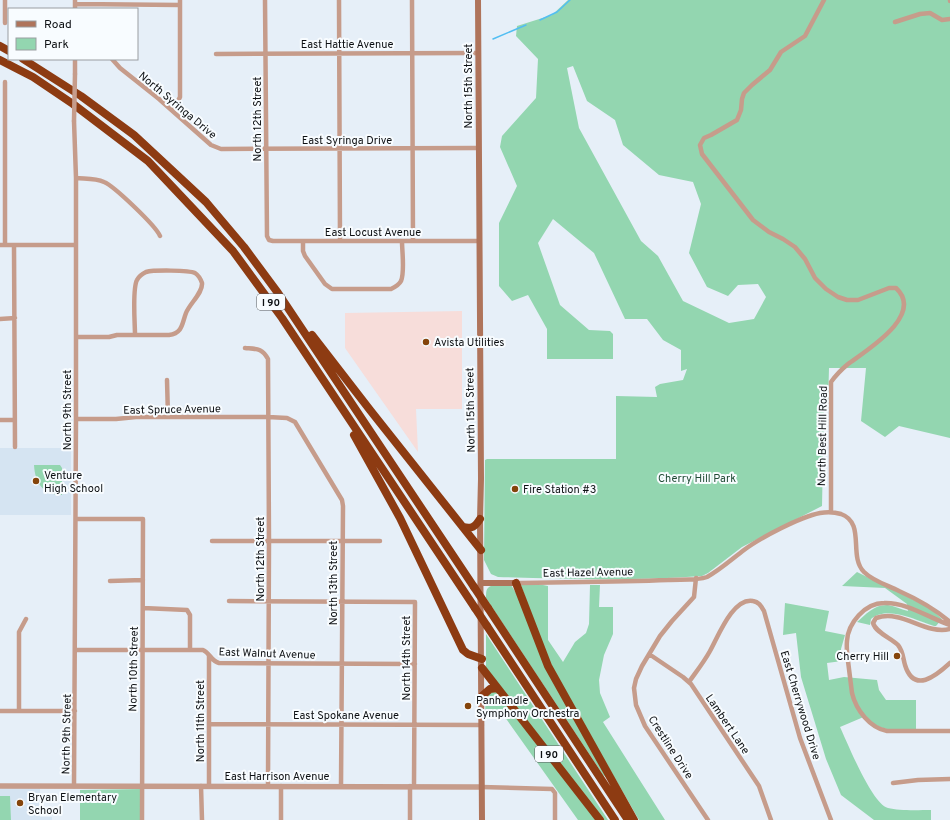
<svg xmlns="http://www.w3.org/2000/svg" width="950" height="820" font-family="Overpass,sans-serif">
	<style>
		.built { fill: #d5e4f2 }
		.industrial { fill: #f7ddda }
		.green { fill: #93d6b0; fill-rule: evenodd }
		.lines { fill: none; stroke-linecap: round; stroke-linejoin: round }
		.stream { stroke: #52bef2; stroke-width: 1.5 }
		.minor { stroke: #c69c8b; stroke-width: 4.5 }
		.tertiary { stroke: #c69c8b; stroke-width: 5.5 }
		.secondary { stroke: #af745b; stroke-width: 6 }
		.motorway { stroke: #8d3b12; stroke-width: 8 }
		.minor-bridge { stroke: #c69c8b; stroke-width: 4.5 }
		.motorway-bridge { stroke: #8d3b12; stroke-width: 8 }
		.poi-dot { fill: #84440b; stroke: #f8fcff; stroke-width: 1.5 }
		.labels { text-anchor: middle; stroke-width: 4; stroke-linejoin: round; paint-order: stroke }
		.shield { fill: #f8fcff; stroke: #54575a; stroke-width: 1 }
		.shield-label { font-size: 10px; font-weight: bold; fill: #0d1013 }
		.street-label { font-size: 11px; fill: #0d1013; stroke: #f8fcff }
		.poi-label { font-size: 11px; fill: #0d1013; stroke: #f8fcff; text-anchor: start }
		.park-label { font-size: 11px; fill: #204b35; stroke: #f8fcff }
	</style>
	<rect width="100%" height="100%" fill="#e6eff8"/>
	<path class="built" d="M0,448H71V515H0Z
		M0,788H40V817H52V820H0Z"/>
	<path class="industrial" d="M462,311V409H416L418,452L345,348V313Z"/>
	<path class="green" d="M568,0H950V438L899,426L885,437L861,421L866,368H829L828,404L824,405L822,506L742,547L708,573L702,576C634,581 566,579 498,577L491,574L484,560L485,460L487,459H616V396L657,397L655,387L660,384L683,380L687,369L681,371V350L663,340L647,319H625L594,253L553,219L538,243L560,305L589,330L610,331L613,334V359H547V329L528,295L512,301L499,286V223L517,186L500,147L502,136L536,98L538,59L516,36L517,26L552,15ZM573,66L587,101L615,120L623,145L659,175L693,182L701,204L689,253L707,287L728,296L738,285L758,284L766,297L754,319L729,323L683,301L658,256L641,241L579,128L567,68Z
		M34,465H60L62,468V495C43,495 35,483 34,465Z
		M857,572L930,608L942,619L936,626H934C915,620 888,605 871,619L870,625L857,622C866,614 875,604 888,605C895,606 902,610 908,611L907,604L885,588L842,586Z
		M494,585H511L516,593L607,778L603,775L486,598C486,590 486,587 494,585Z
		M521,585H543L548,586V640L563,662L575,642L586,633L589,624L590,585H600L599,607H613V634L604,655L599,680L600,693L610,717L603,722L665,820H639L559,681L541,642Z
		M785,603L829,611L825,631L845,635L841,649L842,661L827,663L829,680L844,677L877,680L879,690L886,700H916V730C897,730 879,733 866,716L840,727C848,744 872,804 888,808C899,811 919,810 931,810V820H874L841,795L826,759L801,677L796,633L783,635Z
		M486,634L608,820H603L486,668Z
		M490,692H496L597,820H578L502,713L485,712C486,705 484,697 490,692Z
		M141,789L142,820H80V790Z
		M0,796H10L11,820H0Z"/>
	<g class="lines">
		<path class="stream" d="M540,20L557,12L570,0
			M493,39L526,25"/>
		<path class="minor" d="M75,0V9
			M265,0L267,236L269,240L273,241H479
			M339,0L340,241
			M412,0L413,241
			M824,0L805,36L781,52L770,70L752,85L744,93L742,99L741,110L737,120L711,135L704,138L700,145L702,154L753,220L769,232L783,239L795,247L805,259L815,278L826,289L838,297L847,300H858L889,288H896C925,315 867,350 848,364C842,369 836,375 831,382V512
			M950,0V1
			M75,4L180,5
			M895,22L920,14L930,13L942,20L950,19
			M5,23V0
			M216,54L478,53
			M75,59V74
			M112,59L120,68L159,99L211,145L221,149L478,148
			M5,82V245
			M172,110L177,103L180,97V0
			M76,178C85,179 95,178 104,182C114,186 156,226 160,236
			M303,241V251L305,256L325,284L332,289H391C395,287 399,285 401,281C405,272 402,252 402,241
			M0,245H76
			M14,245L15,447
			M0,319L15,318
			M76,337H109L117,335H169C183,333 182,323 186,313C190,303 203,293 202,283C201,280 198,275 195,273C189,270 153,270 146,272C142,274 139,276 137,280C132,289 135,323 135,335
			M245,348C257,349 262,348 268,359L269,541L268,786
			M167,380L168,417
			M76,419H116L136,417H268L287,418L295,422L342,500L343,506L341,786
			M0,420H15
			M76,519H143L142,820
			M212,541H380
			M696,578L694,597L672,621L660,636L642,666L636,679L634,688L636,705L645,726L708,820
			M110,581L143,580
			M516,583C567,582 617,582 668,580C678,579 697,581 707,577C720,570 732,559 744,550C760,538 800,517 820,513C827,512 834,512 841,514C866,523 848,556 864,572C873,581 887,585 899,591C917,599 935,609 950,622
			M229,601L415,602L414,786
			M143,608L187,610L190,615V650
			M950,625C929,618 907,602 884,603C865,603 848,623 847,641C846,650 848,660 849,669C850,677 851,685 852,693C856,710 870,728 887,731H950
			M950,629C924,635 903,609 876,618L873,623C876,633 891,638 898,645C903,651 903,658 905,665C914,694 936,676 950,663
			M76,650H203C210,653 211,661 219,663L415,664
			M649,654L683,677L691,684L759,786L771,820
			M689,682C696,672 704,662 710,651C718,637 733,597 753,601C759,602 761,606 764,611L800,738L831,820
			M0,711H75
			M19,711V632L26,619
			M209,724L482,725
			M893,783L918,780L950,779
			M74,786L76,419V178L74,121
			M201,786L202,820
			M209,786V656
			M281,786V820
			M410,786V820
			M481,787L552,789L555,793V820"/>
		<path class="tertiary" d="M0,786L481,787"/>
		<path class="secondary" d="M478,0L481,479L480,519L482,820
			M481,583H516"/>
		<path class="motorway" d="M0,46L9,51
			M23,59L81,96L134,135L206,202L244,247L278,293L474,587
			M0,60L33,77L73,104L148,161L233,251L282,318L475,608
			M312,335L370,410L481,550
			M354,435L400,518L463,650L468,654L482,659
			M463,527C472,529 475,527 480,519
			M516,583L548,666L634,820
			M488,608L628,820
			M487,626L615,820
			M482,668L600,820
			M482,696L490,689L497,688"/>
		<path class="minor-bridge" d="M74,121L75,74"/>
		<path class="motorway-bridge" d="M474,587L488,608
			M475,608L487,626"/>
	</g>
	<g class="poi-dot">
		<circle cx="426" cy="342" r="4"/>
		<circle cx="36" cy="481" r="4"/>
		<circle cx="515" cy="489" r="4"/>
		<circle cx="897" cy="656" r="4"/>
		<circle cx="468" cy="706" r="4"/>
		<circle cx="20" cy="803" r="4"/>
	</g>
	<g class="labels">
		<g class="shield">
			<rect x="257" y="294" width="28" height="16" rx="3"/>
			<rect x="535" y="746" width="28" height="16" rx="3"/>
		</g>
		<g class="shield-label">
			<text x="271" y="306">I 90</text>
			<text x="549" y="758">I 90</text>
		</g>
		<g class="street-label">
			<text x="347" y="48">East Hattie Avenue</text>
			<text transform="translate(468 86) rotate(-90)" y="4">North 15th Street</text>
			<text transform="translate(178 105) rotate(40)" y="4">North Syringa Drive</text>
			<text transform="translate(257 119) rotate(-90)" y="4">North 12th Street</text>
			<text x="347" y="144">East Syringa Drive</text>
			<text x="373" y="236">East Locust Avenue</text>
			<text transform="translate(172 409) rotate(-1)" y="4">East Spruce Avenue</text>
			<text transform="translate(67 410) rotate(-90)" y="4">North 9th Street</text>
			<text transform="translate(470 410) rotate(-91)" y="4">North 15th Street</text>
			<text transform="translate(822 436) rotate(-89)" y="4">North Best Hill Road</text>
			<text transform="translate(260 559) rotate(-90)" y="4">North 12th Street</text>
			<text transform="translate(588 572) rotate(-1)" y="4">East Hazel Avenue</text>
			<text transform="translate(333 583) rotate(-90)" y="4">North 13th Street</text>
			<text transform="translate(267 653) rotate(2)" y="4">East Walnut Avenue</text>
			<text transform="translate(406 658) rotate(-90)" y="4">North 14th Street</text>
			<text transform="translate(133 669) rotate(-89)" y="4">North 10th Street</text>
			<text transform="translate(801 705) rotate(73)" y="4">East Cherrywood Drive</text>
			<text x="346" y="719">East Spokane Avenue</text>
			<text transform="translate(200 721) rotate(-90)" y="4">North 11th Street</text>
			<text transform="translate(728 724) rotate(56)" y="4">Lambert Lane</text>
			<text transform="translate(66 734) rotate(-89)" y="4">North 9th Street</text>
			<text transform="translate(671 747) rotate(57)" y="4">Crestline Drive</text>
			<text x="277" y="780">East Harrison Avenue</text>
		</g>
		<g class="poi-label">
			<text x="434" y="346">Avista Utilities</text>
			<text x="44" y="479">Venture<tspan x="44" dy="13">High School</tspan></text>
			<text x="523" y="493">Fire Station #3</text>
			<text x="889" y="660" text-anchor="end">Cherry Hill</text>
			<text x="476" y="704">Panhandle<tspan x="476" dy="13">Symphony Orchestra</tspan></text>
			<text x="28" y="801">Bryan Elementary<tspan x="28" dy="13">School</tspan></text>
		</g>
		<g class="park-label">
			<text x="697" y="482">Cherry Hill Park</text>
		</g>
	</g>
	<rect x="8" y="8" width="130" height="52" fill="#f8fcff" stroke="#9a9ea1"/>
	<rect x="16" y="21" width="20" height="6" fill="#af745b" stroke="#9a9ea1"/>
	<text x="44" y="28" font-size="12" fill="#0d1013">Road</text>
	<rect x="16" y="38" width="20" height="12" fill="#93d6b0" stroke="#9a9ea1"/>
	<text x="44" y="48" font-size="12" fill="#0d1013">Park</text>
</svg>
